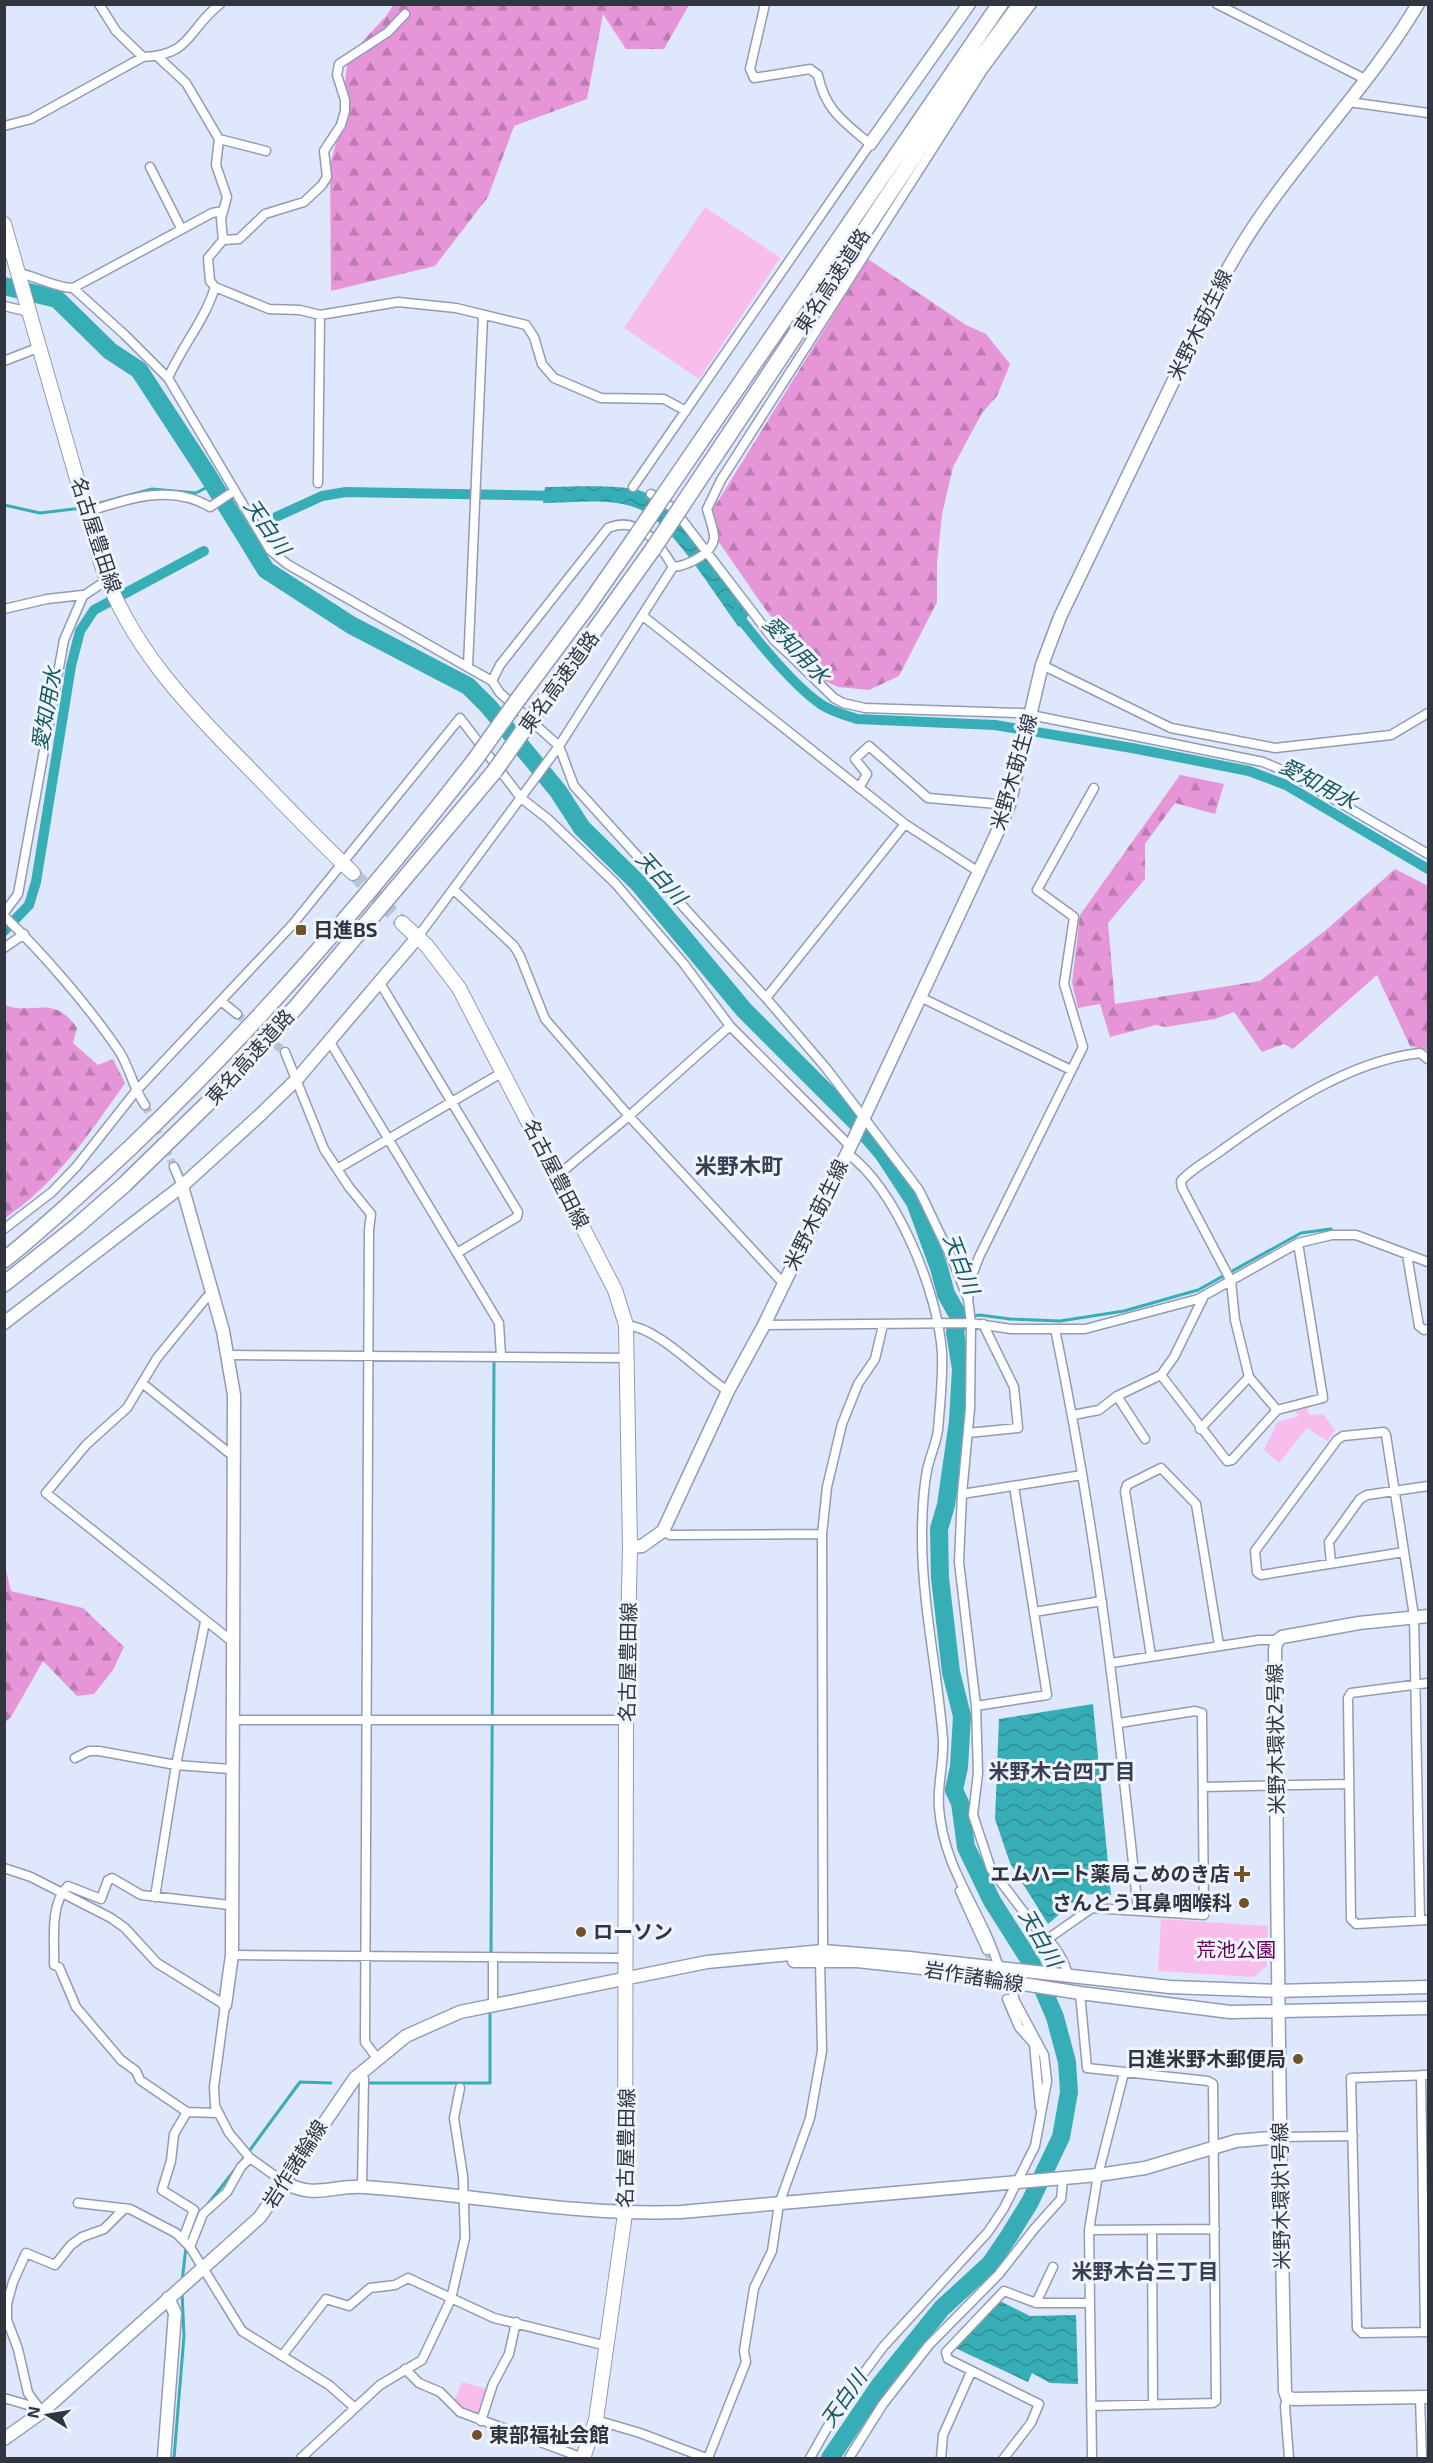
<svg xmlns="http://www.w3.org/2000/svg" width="1433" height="2463" font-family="'Exo 2','Noto Sans JP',sans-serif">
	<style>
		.green { fill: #f9bded }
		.forest { fill: url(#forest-firs) }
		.water { fill: url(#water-waves) }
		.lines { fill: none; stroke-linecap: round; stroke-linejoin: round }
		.stream { stroke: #37aeb6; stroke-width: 3 }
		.canal { stroke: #37aeb6; stroke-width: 10 }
		.river { stroke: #37aeb6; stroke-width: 18 }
		.street-tunnel { stroke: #bbc3d6; stroke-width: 8; stroke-dasharray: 8 4; stroke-linecap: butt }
		.primary-tunnel { stroke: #bbc3d6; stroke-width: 14; stroke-dasharray: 14 7; stroke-linecap: butt }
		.street-casing { stroke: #919bb4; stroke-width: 11 }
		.secondary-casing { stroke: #919bb4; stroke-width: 15 }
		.primary-casing { stroke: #919bb4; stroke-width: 16 }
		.highway-casing { stroke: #919bb4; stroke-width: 18 }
		.street { stroke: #fff; stroke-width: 8 }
		.secondary { stroke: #fff; stroke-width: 12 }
		.primary { stroke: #fff; stroke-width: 14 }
		.highway { stroke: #fff; stroke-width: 15 }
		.highway-bridge-casing { stroke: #919bb4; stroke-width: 18; stroke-linecap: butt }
		.highway-bridge { stroke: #fff; stroke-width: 15 }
		.poi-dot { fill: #715127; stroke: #f0f4ff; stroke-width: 2 }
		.labels { text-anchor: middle; stroke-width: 6; stroke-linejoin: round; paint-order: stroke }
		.street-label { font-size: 20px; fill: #30353f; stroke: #f0f4ff }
		.poi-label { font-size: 20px; font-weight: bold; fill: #30353f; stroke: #f0f4ff; text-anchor: start }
		.park-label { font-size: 20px; fill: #66005d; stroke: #f0f4ff }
		.water-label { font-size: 21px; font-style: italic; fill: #15575c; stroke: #f0f4ff }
		.neighbourhood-label { font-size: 21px; font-weight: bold; fill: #373f54; stroke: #f0f4ff }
		.quarter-label { font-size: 22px; font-weight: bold; fill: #373f54; stroke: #f0f4ff }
	</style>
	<defs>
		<pattern id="forest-firs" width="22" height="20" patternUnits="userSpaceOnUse" patternTransform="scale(1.5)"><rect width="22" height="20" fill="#e696d8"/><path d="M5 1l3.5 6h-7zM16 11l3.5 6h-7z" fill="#bb7bb1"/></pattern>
		<pattern id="water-waves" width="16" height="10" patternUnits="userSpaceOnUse" patternTransform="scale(1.5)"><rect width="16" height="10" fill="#37aeb6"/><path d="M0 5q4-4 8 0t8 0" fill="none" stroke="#2f8e95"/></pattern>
	</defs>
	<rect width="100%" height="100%" fill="#dee7fc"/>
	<path class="green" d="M705,207L780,258L699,379L624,328Z
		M1306,1405L1309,1415L1323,1414L1335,1430L1327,1441L1307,1428L1279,1463L1264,1450L1277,1422L1299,1416L1293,1408Z
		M1161,1919L1268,1926L1267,1966L1253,1977L1158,1971Z
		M462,2382L487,2389L481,2412L478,2414L461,2407L454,2401Z"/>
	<path class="forest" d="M393,5H689L664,49H626L603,14L587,99L514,126L488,197L435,266L331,291L330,165L339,132L348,57L387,15Z
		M868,259L966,325L986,334L1010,364L997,396L982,413L953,467L942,514L937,564V602L899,676L869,690L838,687L814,676L799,645L768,613L705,522Z
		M1180,775L1224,784L1215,814L1175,803L1145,844V879L1108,923L1115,1004L1260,981L1326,930L1395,869L1428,886V1050L1410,1046L1377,975L1293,1049L1284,1044L1262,1052L1234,1012L1215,1019L1166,1027L1156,1025L1110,1037L1100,1004L1078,1008L1072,983L1080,915Z
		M5,1005C34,1016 53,993 77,1028L73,1043L98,1065L113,1059L125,1083C90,1133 56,1184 5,1218Z
		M4,1563L11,1591L83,1608L124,1647L113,1670L94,1694L77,1696L43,1661L11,1717L5,1722Z"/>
	<path class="water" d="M545,487C568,487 628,483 646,493C688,516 721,576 749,615L739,627C717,598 671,522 639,509C611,497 573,503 543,503Z
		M1093,1704L1111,1895L1083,1894L1048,1924L1010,1863L995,1819L999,1719Z
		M1000,2301L1030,2316L1076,2315L1078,2384L1050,2383L1032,2373L1028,2382L955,2348Z"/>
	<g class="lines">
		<path class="stream" d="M4,505L40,513L82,508
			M89,506L152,489L196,493L213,484
			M959,1317L980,1315L1010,1319L1060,1321L1124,1311L1198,1290L1301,1233L1331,1229
			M491,1955L494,1363
			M370,2083H490V2009
			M241,2162L300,2082L331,2083
			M204,2209L237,2167
			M188,2241L200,2214
			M182,2282L186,2247
			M174,2458L184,2336L182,2292"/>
		<path class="canal" d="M276,517L322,496L346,492L559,496
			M736,613C756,639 795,687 822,705C833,712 845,715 857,719L995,725L1132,748L1249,771L1286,785L1428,869
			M4,931L29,905L36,882L71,666L80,631L94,610L204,551"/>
		<path class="river" d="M4,286L57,299L110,351L139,370L205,471L266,570L351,625L468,686L489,707L558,791L582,828L638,883L744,1010L858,1124L883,1153L915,1202L939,1268L946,1294L959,1317L955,1332L961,1369L958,1421L946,1505L939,1529L940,1578L951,1672L962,1716L959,1767L954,1790L960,1803L966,1847L992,1901L1032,1964L1055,2017L1067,2062L1069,2092L1061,2137L1030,2202L1009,2236L990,2264L942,2308L879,2386L830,2458"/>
		<path class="street-tunnel" d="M237,1014L285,1052
			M145,1105L174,1167
			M987,1950L1007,1999"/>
		<path class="primary-tunnel" d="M353,873L402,923"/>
		<g class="street-casing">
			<path id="street" d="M99,4L116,31L143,57
				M1217,4L1365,79
				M405,14L388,32L339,64L337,75L345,100V111L341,125L324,151L327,177L322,185L304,202L265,214L239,239L223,240L208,258L210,281L215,287L269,309L300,310L320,315L398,302L456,308L526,325L534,337L542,364L554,378L601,398L664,399L686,411
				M157,56L186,83L219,139L216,165L227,197L221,219L223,240
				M1349,102L1428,113
				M4,126L31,119L143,57C192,55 187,30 220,4
				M219,139L266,151
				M150,167L181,228
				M18,273C36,276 55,288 73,288L212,213L223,211
				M73,288L125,335L168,378L270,550L287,564L492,681L500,693L559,746L574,786L766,998L826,1068L919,1190L953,1261L968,1299L971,1323L970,1409L962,1494L959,1562L976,1706L978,1773L973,1815L991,1869L1042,1936C1054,1941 1065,1963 1068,1975
				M4,306L30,312
				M4,361L40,347
				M168,378C182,346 205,320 215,287
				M318,483L320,315
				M633,487L870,144C844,122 825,110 818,75L810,69L754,78L750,69L765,4
				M651,494L673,508L774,640L790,655L834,698L843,703L865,708L1021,713L1263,762L1289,773L1428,854
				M87,512C126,499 171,483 210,507L234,491
				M4,609L47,599L83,595
				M643,616L905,824L979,872
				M1042,665L1171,728L1275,748L1391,735L1428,713
				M468,667L483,316
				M492,681L500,665L608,528C638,515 659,542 673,567
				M859,788L867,774L855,759L869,746L928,798L1009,805
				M454,890L514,946L520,956L545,1019L629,1116L783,1283
				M4,913L18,894L64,640L83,596L107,580
				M4,916C42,952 90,1008 119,1051C130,1068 133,1088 145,1105
				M417,938L559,746L673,567C686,566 713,554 714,538C714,529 709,517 707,509L721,480L983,70L1032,4
				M4,948L24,934
				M380,983L518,1212L517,1217L457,1253
				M920,997L1071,1070
				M766,998L905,824
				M221,1001L237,1014
				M330,1042L499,1323L501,1356
				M285,1052L324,1149L349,1187L371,1214L369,1230L365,2042L377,2058
				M847,1153C897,1190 938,1292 942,1353C943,1379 940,1405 938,1430C936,1444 930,1456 927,1470C923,1492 922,1515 922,1537C922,1605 938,1673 943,1740C944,1763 937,1786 939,1808C944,1872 982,1910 999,1968
				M174,1167L182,1186
				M337,1169L503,1072
				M557,1176L629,1116L730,1026
				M4,1229L52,1192L76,1167L136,1091L293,924L460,718L521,798L548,819L615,883L684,964L730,1026L850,1146
				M1407,1255L1419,1326L1424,1330L1428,1329
				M213,1294L207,1297L157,1358L127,1408L86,1445L46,1493L234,1643
				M968,1299L971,1278L979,1257L1083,1047L1064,984L1074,917L1037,890L1094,788
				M626,1325C660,1328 699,1373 728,1391
				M764,1325L971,1323L1011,1329H1085L1198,1299L1298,1243L1332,1235H1356L1428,1262
				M1055,1329C1095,1521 1118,1716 1138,1911
				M228,1355L628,1358
				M1161,1375L1227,1461L1232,1460L1277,1410L1323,1398L1298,1243
				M142,1383L234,1457
				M1117,1396L1145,1439
				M1277,1410L1249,1377L1235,1320L1231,1281L1182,1188L1181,1181C1191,1169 1209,1160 1222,1150C1279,1109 1348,1061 1420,1053L1428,1059
				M1073,1415L1099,1410L1117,1396L1161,1375L1174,1357L1204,1296
				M1200,1429L1249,1377
				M968,1433L1018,1428L1014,1387L983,1324
				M962,1494L1082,1475
				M663,1531L670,1535L822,1534
				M1404,1552L1261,1575L1257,1572L1255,1551L1337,1440L1343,1436L1384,1432L1386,1435L1414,1616L1420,1920
				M1331,1563L1329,1542L1360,1499L1367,1495L1428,1486
				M1034,1612L1102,1601
				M1151,1656L1125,1491L1127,1485L1161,1468L1196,1504L1219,1645
				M1111,1663L1259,1640H1278
				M1428,1683L1351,1693L1348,1698L1351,1919L1356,1924L1428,1920
				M976,1706L1047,1695L1014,1486
				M233,1720H626
				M75,1758L89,1751H99L176,1765L230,1769
				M1203,1787L1349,1784
				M4,1868L31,1877L111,1918L125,1928L157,1963L225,2005L214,2087L215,2106L229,2133L250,2158L285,2183
				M960,1891L987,1950
				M155,1897L176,1765L205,1622
				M1049,1938L1092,1908L1204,1915L1202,1713L1195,1711L1119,1723
				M823,1951L822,1534L827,1487L842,1424L858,1384L875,1359L883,1325
				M232,1955L617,1958
				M493,1957V2004
				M1080,1993L1087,2068L1208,2081L1213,2084L1216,2401L1213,2403L1091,2406
				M1007,1999L1019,2027L1034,2044L1040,2108
				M1421,2075L1425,2332
				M1428,2075L1351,2078L1357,2328L1362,2333L1428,2332
				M217,2113L187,2112L140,2080L136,2071L121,2060L76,2007L59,1967L54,1965C55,1941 49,1904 68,1886L101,1899L108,1880L112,1878L141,1895L230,1905
				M1280,2137L1353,2136
				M362,2187L364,2079
				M78,2203L130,2209L176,2233L190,2247L242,2331L329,2385L355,2408
				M1089,2230L1215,2229
				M1152,2230L1153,2404
				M183,2239L194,2210L162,2190L171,2161L174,2134L187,2112
				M190,2247L203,2214L227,2192L241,2167L250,2158
				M1036,2303L1053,2267
				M282,2356L326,2299L349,2306L370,2288L395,2285L408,2278L494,2318L607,2346
				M405,2369L419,2383L440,2392L460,2412L583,2458
				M1287,2397L1285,2406L1289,2458
				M1420,2397L1422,2458
				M4,2398L38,2408
				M42,2412L28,2393L18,2349L7,2320V2304L13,2282L26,2253L55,2265L71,2245L82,2237L104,2229L124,2209
				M596,2420L640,2433L706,2458
				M481,2421L493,2384L509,2354L516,2322
				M301,2458L380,2385L422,2360L451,2299L465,2238L463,2176L454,2118L460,2088
				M708,2458L746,2362L744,2351L754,2288L772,2251L779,2204L810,2118L822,2051L820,1960
				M810,2458L840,2405L883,2347L988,2232L1004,2208L1035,2146L1047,2081L1044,2055L1015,2001L1010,1982
				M849,2458L883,2404L929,2345L999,2274L1035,2228L1061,2199L1063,2179
				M941,2458L943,2435L971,2372
				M1004,2458L1031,2423L1039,2404L948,2359L946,2352L1004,2291L1036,2303H1090
				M1092,2458L1089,2230L1098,2175L1124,2073"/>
		</g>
		<g class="secondary-casing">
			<path id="secondary" d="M870,144L969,4
				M182,1186L223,1331L234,1395L232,1955L225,2005
				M4,1323L182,1186L259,1116L297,1079L417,938
				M630,1547L642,1546L663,1531L728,1391L764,1325L852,1143L996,835L1009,805L1042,665L1060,617L1220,284C1272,181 1359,103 1418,4
				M1428,1616L1359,1623L1282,1637L1277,1641L1275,1649C1277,1896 1279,2144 1285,2391L1287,2397L1293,2399L1428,2397
				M794,1961H857L922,1968L1080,1993L1230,2012L1428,2008
				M285,2183C316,2199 332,2185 364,2187C470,2194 575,2216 681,2212L1098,2175L1145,2168L1236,2141L1280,2137
				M4,2439L42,2412L260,2217L355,2078L406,2036L460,2012L707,1962L823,1951L909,1958L1170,1987L1276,1991L1428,1987
				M164,2458L175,2313L168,2298"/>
		</g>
		<g class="primary-casing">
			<path id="primary" d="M4,224L101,563C129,645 187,706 247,766C282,802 317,839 353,873
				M402,923L427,946L459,988L615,1290L626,1325L630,1547L626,1720L625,2214L596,2420L583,2458"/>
		</g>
		<g class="highway-casing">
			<path id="highway" d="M666,492L1000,4
				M683,504L962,84L1021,4
				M519,698L587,607L635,538
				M532,718L653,549
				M4,1260C48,1225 89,1186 130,1148C255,1028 368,898 474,761
				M4,1284L77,1226L125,1184L208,1103L297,1006L494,772"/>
		</g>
		<use href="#street" class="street"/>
		<use href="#secondary" class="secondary"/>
		<use href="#primary" class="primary"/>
		<use href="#highway" class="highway"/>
		<g class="highway-bridge-casing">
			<path id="highway-bridge" d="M635,538L666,492
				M653,549L683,504
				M474,761L519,698
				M494,772L532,718"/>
		</g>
		<use href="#highway-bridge" class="highway-bridge"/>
	</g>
	<g class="poi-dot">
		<rect x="295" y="924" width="12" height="12" rx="3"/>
		<path d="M1239 1865h6v6h6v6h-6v6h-6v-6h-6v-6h6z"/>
		<circle cx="1244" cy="1903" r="6"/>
		<circle cx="581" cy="1932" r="6"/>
		<circle cx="1298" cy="2059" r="6"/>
		<circle cx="477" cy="2435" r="6"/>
	</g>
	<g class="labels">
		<g class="street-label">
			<text transform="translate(832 281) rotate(-57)" y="7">東名高速道路</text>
			<text transform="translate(1200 325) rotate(-64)" y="7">米野木莇生線</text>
			<text transform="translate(96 535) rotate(72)" y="7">名古屋豊田線</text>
			<text transform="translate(559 682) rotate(-54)" y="7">東名高速道路</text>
			<text transform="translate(1014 772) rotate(-74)" y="7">米野木莇生線</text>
			<text transform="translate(250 1057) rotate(-48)" y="7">東名高速道路</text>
			<text transform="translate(556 1174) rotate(63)" y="7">名古屋豊田線</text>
			<text transform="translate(816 1215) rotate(-64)" y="7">米野木莇生線</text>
			<text transform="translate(628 1662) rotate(-89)" y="7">名古屋豊田線</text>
			<text transform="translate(1276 1739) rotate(-91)" y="7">米野木環状2号線</text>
			<text transform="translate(974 1977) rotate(9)" y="7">岩作諸輪線</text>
			<text transform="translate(626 2148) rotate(-89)" y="7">名古屋豊田線</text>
			<text transform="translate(295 2164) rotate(-57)" y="7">岩作諸輪線</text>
			<text transform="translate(1281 2196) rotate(-91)" y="7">米野木環状1号線</text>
		</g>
		<g class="poi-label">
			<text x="313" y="937">日進BS</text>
			<text x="1230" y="1881" text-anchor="end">エムハート薬局こめのき店</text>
			<text x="1232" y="1910" text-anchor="end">さんとう耳鼻咽喉科</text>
			<text x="593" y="1939">ローソン</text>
			<text x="1286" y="2066" text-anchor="end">日進米野木郵便局</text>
			<text x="489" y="2442">東部福祉会館</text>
		</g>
		<g class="park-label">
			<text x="1236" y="1957">荒池公園</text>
		</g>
		<g class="water-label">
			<text transform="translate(267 527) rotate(55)" y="7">天白川</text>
			<text transform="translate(796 650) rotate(46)" y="7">愛知用水</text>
			<text transform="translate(47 709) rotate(-80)" y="7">愛知用水</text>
			<text transform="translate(1318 784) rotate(28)" y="7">愛知用水</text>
			<text transform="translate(661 878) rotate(48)" y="7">天白川</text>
			<text transform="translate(961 1264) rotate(69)" y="7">天白川</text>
			<text transform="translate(1040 1938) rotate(60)" y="7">天白川</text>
			<text transform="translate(844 2399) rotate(-55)" y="7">天白川</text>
		</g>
		<g class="neighbourhood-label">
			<text x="1062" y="1779">米野木台四丁目</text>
			<text x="1145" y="2279">米野木台三丁目</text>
		</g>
		<g class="quarter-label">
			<text x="739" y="1174">米野木町</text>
		</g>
	</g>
	<rect width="1433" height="2463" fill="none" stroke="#30353f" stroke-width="12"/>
	<g transform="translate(48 2415) rotate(281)" stroke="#f0f4ff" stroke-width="4.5" paint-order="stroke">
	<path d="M0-4.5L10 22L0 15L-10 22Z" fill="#30353f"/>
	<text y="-9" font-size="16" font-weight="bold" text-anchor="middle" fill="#30353f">N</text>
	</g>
</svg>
